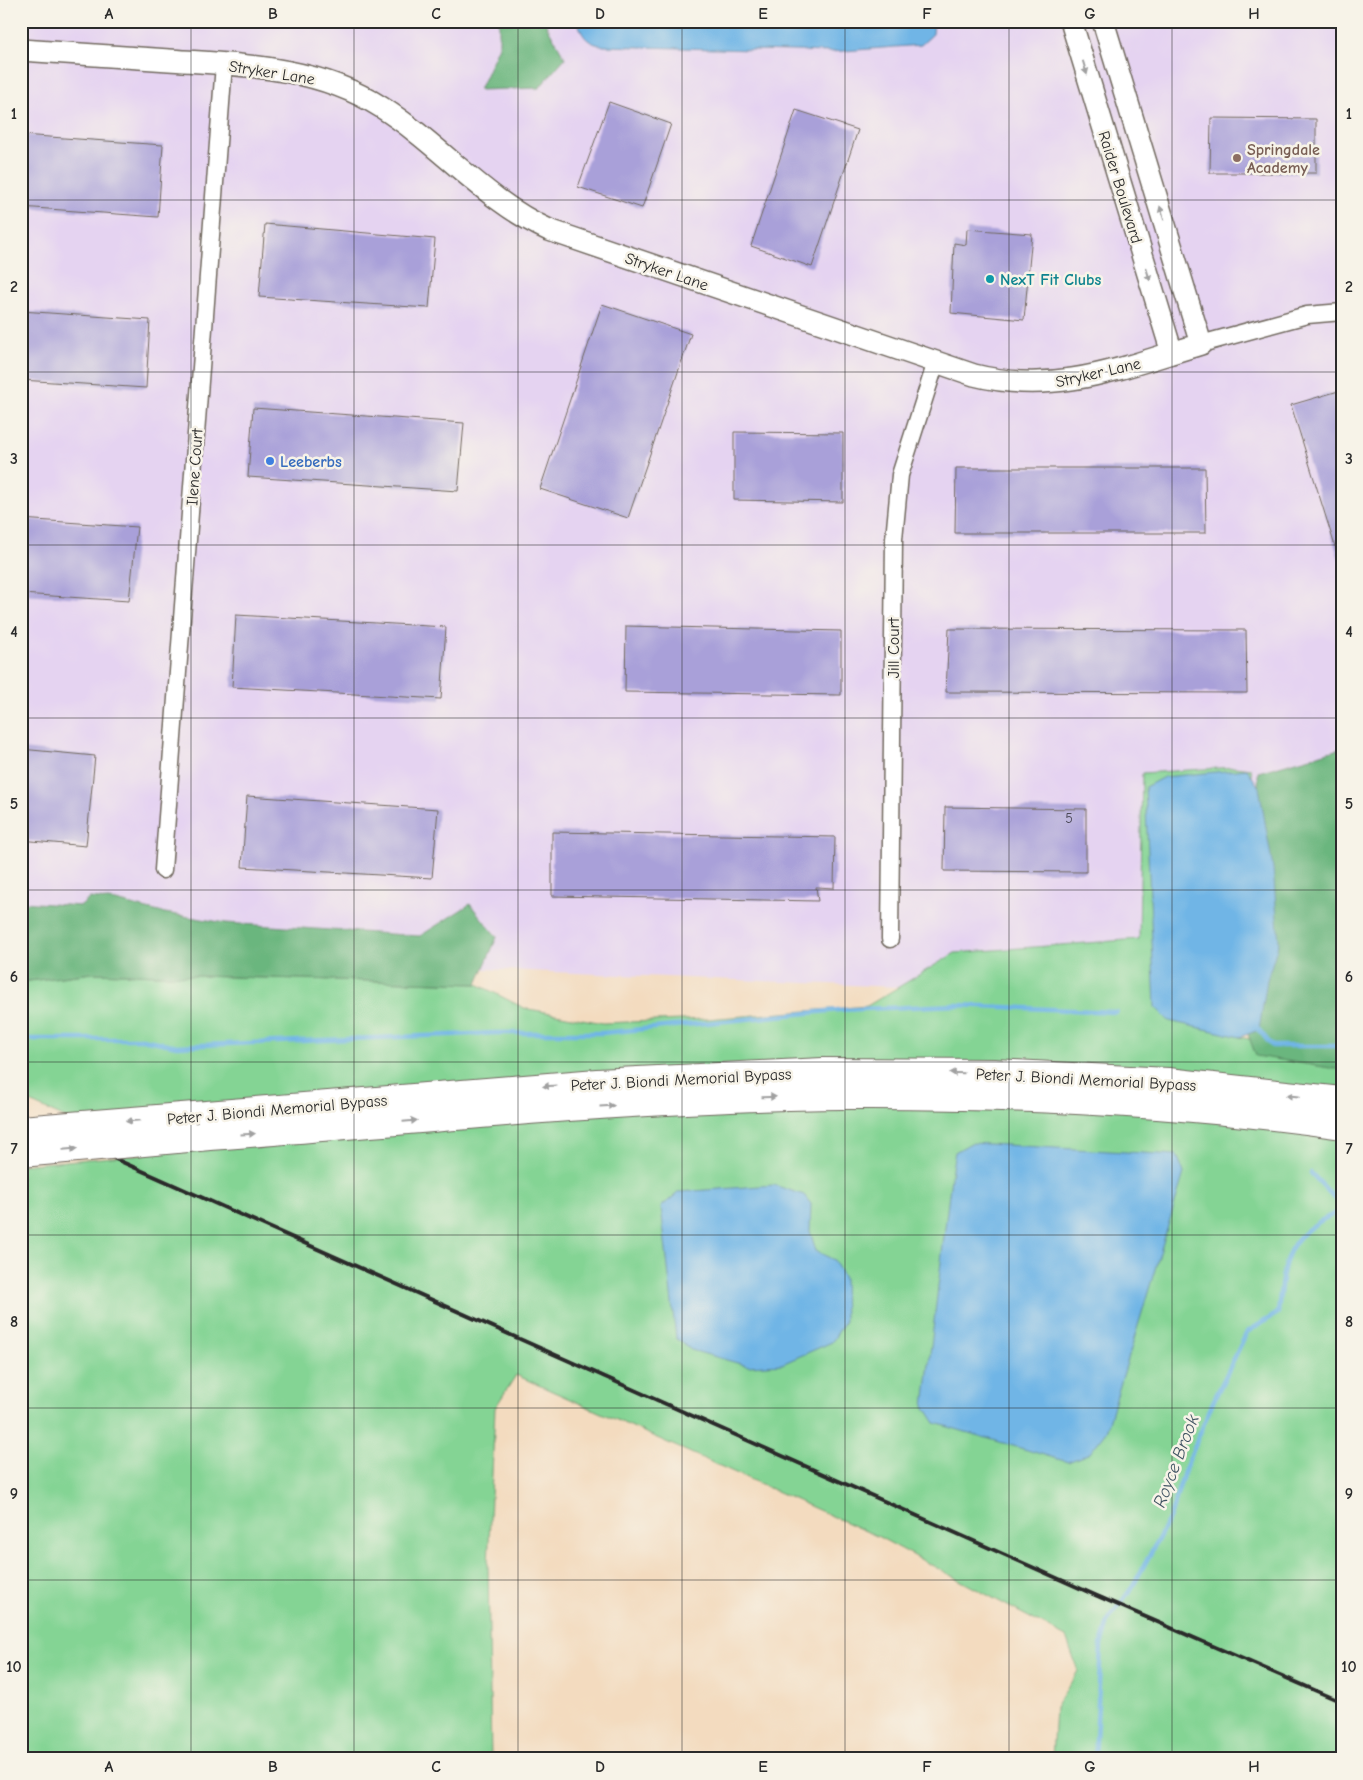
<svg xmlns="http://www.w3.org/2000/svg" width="1363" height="1780" font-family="'Comic Neue',sans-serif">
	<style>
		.built { fill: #e5d3f1 }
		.green { fill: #84d494; stroke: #588060 }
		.forest { fill: #6bb67e; stroke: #4b7054 }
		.water { fill: #70b5e6; stroke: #4e7088 }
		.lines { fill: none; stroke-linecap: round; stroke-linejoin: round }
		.stream { stroke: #70b5e6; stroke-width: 4.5 }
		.building { fill: #a9a0d9 }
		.minor-casing { stroke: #71695f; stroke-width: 19 }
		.tertiary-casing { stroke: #71695f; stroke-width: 24 }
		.trunk-casing { stroke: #71695f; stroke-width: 30 }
		.minor { stroke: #fff; stroke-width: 16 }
		.tertiary { stroke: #fff; stroke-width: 21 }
		.trunk { stroke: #fff; stroke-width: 28 }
		.rail { stroke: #2b2b2b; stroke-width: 4 }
		.trunk-bridge-casing { stroke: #71695f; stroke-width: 30; stroke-linecap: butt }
		.trunk-bridge { stroke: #fff; stroke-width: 28 }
		.oneway { fill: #a0a0a0 }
		.grid { fill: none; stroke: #2b2b2b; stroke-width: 1; stroke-opacity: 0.55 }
		.education-dot { fill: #8d6e63; stroke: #f7f3e8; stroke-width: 2 }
		.culture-dot { fill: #0f9aa8; stroke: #f7f3e8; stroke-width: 2 }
		.shop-dot { fill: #3f7fe0; stroke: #f7f3e8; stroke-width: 2 }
		.labels { text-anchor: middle; stroke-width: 5; stroke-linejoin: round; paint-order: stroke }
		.number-label { font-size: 14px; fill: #4a4856 }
		.street-label { font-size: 16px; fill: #2b2b2b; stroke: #f7f3e8 }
		.education-label { font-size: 16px; font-weight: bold; fill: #785e54; stroke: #f7f3e8; text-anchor: start }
		.culture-label { font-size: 16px; font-weight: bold; fill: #0d838f; stroke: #f7f3e8; text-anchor: start }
		.shop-label { font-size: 16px; font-weight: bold; fill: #366cbe; stroke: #f7f3e8; text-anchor: start }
		.water-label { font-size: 18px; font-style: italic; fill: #405463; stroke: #f7f3e8 }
		.neatline { fill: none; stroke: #2b2b2b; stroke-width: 2 }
		.grid-label { font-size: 16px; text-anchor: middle; font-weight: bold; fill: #2b2b2b }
	</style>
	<rect width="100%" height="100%" fill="#f7f3e8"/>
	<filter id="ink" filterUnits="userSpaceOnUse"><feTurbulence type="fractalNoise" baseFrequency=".02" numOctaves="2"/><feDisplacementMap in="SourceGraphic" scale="10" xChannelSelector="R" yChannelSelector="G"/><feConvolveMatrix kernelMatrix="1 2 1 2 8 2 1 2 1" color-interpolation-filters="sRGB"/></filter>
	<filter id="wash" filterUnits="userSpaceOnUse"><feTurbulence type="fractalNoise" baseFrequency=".0096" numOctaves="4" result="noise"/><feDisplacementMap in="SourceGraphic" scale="20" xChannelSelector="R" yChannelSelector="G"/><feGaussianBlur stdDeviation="1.12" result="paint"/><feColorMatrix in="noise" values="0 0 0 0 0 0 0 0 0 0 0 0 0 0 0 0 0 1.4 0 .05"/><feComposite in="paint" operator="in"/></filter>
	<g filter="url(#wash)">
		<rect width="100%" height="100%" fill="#f3dbbf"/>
		<path class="built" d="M21,21H1342V907L1129,997L21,949Z"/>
		<path class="green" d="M1235,767L1251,769L1264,851L1239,1037L1311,1051L1342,1045V1759H1153L1131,1753L1130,1759H1052L1055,1708L1078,1671L1066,1637L879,1537L516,1375L495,1408L488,1564L491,1759H21V1165L145,1154L21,1098V982L92,973L477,984L524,1008L603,1023L707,1019L867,1006L955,953L1139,939L1142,773Z"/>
		<path class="forest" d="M499,21H544L565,58L539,88L479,90L499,46Z
			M1339,749L1342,755V1070L1256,1056L1240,1013L1263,955L1258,772Z
			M90,898L116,901L159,912L226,923L420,936L470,904L497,937L477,984L92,973L21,982V902L81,906Z"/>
		<path class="water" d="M578,21H934L933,34L921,45L831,52L604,46C588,43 582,38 578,21Z
			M1247,769L1259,787L1273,868L1279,942L1267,980L1259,1030L1240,1037L1169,1021L1155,1007L1145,787L1164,777Z
			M971,1143L1177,1155L1184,1173L1106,1432L1090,1453L1068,1462L935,1423L924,1406L952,1169L955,1152Z
			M774,1185L804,1195L811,1204L810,1231L816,1251L834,1260L844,1278L845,1321L832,1342L782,1364L748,1366L691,1350L676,1338L661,1207L679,1192Z"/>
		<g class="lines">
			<path class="stream" d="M1259,1030L1272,1046H1342
				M21,1039H142L177,1046L497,1033H602L839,1010L957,1005L1116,1012
				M1311,1173L1342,1206
				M1095,1759L1101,1645L1109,1619L1133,1586L1170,1517L1184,1472L1212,1404L1247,1332L1278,1313C1284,1255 1285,1236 1342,1210"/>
		</g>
		<g id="blocks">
			<path class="building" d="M609,102L671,124L642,208L578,187Z
				M796,110L858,130L812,267L751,246Z
				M1211,118L1316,119V173H1210Z
				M21,135L163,145L158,217L21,207Z
				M265,224L435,239L429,308L259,297Z
				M967,229L1032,234L1024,320L951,313L954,243L966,245Z
				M602,304L691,334L628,518L540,489Z
				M21,311L150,320L146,388L21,380Z
				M1342,390V559H1339L1291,405Z
				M253,408L464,423L458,491L248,477Z
				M734,432L843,433V502L734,500Z
				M956,468H1205L1206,533H955Z
				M21,519L137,527L129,601L21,594Z
				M236,615L446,627L441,699L232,687Z
				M626,626L841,631V695L625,692Z
				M949,629L1246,630L1247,693L946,692Z
				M21,749L95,756L86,846L21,840Z
				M247,796L438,809L432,878L242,867Z
				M945,807L1086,809V872L944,871Z
				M552,832L835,837L834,888L816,887L818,901L552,896Z"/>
		</g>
	</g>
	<g filter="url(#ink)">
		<use href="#blocks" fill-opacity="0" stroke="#71695f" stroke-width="1"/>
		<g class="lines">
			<g class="minor-casing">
				<path id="minor" d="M1201,344L1307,315L1342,312
					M163,870L224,64
					M890,939L894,539L900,475L936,362"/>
			</g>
			<g class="tertiary-casing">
				<path id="tertiary" d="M1071,21L1172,353
					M21,50C71,53 120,57 169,60C242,65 317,66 381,107C440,144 485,201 549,230L974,375C1056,396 1123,367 1201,344L1103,21"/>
			</g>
			<g class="trunk-casing">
				<path id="trunk" d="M182,1117L597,1083L823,1072L994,1073L1168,1082L1342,1101
					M199,1137C413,1121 628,1097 842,1095C1009,1094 1177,1101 1342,1125"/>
			</g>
			<use href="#minor" class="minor"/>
			<use href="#tertiary" class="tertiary"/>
			<use href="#trunk" class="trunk"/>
			<path class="rail" d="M21,1117L1095,1595L1342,1702"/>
			<g class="trunk-bridge-casing">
				<path id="trunk-bridge" d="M21,1130L182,1117
					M21,1153L199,1137"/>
			</g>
			<use href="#trunk-bridge" class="trunk-bridge"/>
		</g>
		<defs><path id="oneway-solid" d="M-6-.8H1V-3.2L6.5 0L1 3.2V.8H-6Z" transform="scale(1.25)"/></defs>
		<g class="oneway">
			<use href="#oneway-solid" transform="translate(1085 68) rotate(73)"/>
			<use href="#oneway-solid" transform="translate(1162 213) rotate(-107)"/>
			<use href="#oneway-solid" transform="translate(1148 274) rotate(73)"/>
			<use href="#oneway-solid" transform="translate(957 1073) rotate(-179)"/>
			<use href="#oneway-solid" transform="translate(550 1086) rotate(176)"/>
			<use href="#oneway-solid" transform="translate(1293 1096) rotate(-174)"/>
			<use href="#oneway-solid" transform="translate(769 1097) rotate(-2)"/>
			<use href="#oneway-solid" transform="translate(607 1106) rotate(-3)"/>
			<use href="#oneway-solid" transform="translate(133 1121) rotate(175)"/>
			<use href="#oneway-solid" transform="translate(410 1121) rotate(-5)"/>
			<use href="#oneway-solid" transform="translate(248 1134) rotate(-4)"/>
			<use href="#oneway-solid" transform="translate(70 1149) rotate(-5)"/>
		</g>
	</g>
	<path class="grid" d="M191,21V1759M354,21V1759M518,21V1759M682,21V1759M845,21V1759M1009,21V1759M1172,21V1759M21,200H1342M21,372H1342M21,545H1342M21,718H1342M21,890H1342M21,1062H1342M21,1235H1342M21,1408H1342M21,1580H1342"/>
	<circle class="education-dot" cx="1237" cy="158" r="5"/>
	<circle class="culture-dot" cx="990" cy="279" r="5"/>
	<circle class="shop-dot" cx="270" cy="461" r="5"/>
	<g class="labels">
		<g class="number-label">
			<text x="1069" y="823">5</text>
		</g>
		<g class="street-label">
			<text transform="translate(272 72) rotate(9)" y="6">Stryker Lane</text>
			<text transform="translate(1121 187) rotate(73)" y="6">Raider Boulevard</text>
			<text transform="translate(667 271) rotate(19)" y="6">Stryker Lane</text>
			<text transform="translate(1098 372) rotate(-13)" y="6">Stryker Lane</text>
			<text transform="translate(194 467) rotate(-86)" y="6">Ilene Court</text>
			<text transform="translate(893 648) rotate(-90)" y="6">Jill Court</text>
			<text transform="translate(681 1079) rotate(-3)" y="6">Peter J. Biondi Memorial Bypass</text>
			<text transform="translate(1086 1079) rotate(3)" y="6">Peter J. Biondi Memorial Bypass</text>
			<text transform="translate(277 1109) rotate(-5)" y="6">Peter J. Biondi Memorial Bypass</text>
		</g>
		<g class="education-label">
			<text x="1247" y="155">Springdale<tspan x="1247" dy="18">Academy</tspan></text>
		</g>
		<g class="culture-label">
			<text x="1000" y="285">NexT Fit Clubs</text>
		</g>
		<g class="shop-label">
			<text x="280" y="467">Leeberbs</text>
		</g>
		<g class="water-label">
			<text transform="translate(1176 1461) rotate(-69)" y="6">Royce Brook</text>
		</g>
	</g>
	<rect width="1363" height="1780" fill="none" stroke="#f7f3e8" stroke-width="55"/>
	<rect x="28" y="28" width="1308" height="1724" class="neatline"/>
	<g class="grid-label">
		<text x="109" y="19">A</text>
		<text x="273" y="19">B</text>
		<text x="436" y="19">C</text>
		<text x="600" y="19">D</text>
		<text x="763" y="19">E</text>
		<text x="927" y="19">F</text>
		<text x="1090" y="19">G</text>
		<text x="1254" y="19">H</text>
		<text x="14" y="119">1</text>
		<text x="1349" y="119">1</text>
		<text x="14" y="292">2</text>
		<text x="1349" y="292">2</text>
		<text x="14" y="464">3</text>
		<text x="1349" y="464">3</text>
		<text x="14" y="637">4</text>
		<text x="1349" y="637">4</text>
		<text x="14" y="809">5</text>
		<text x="1349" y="809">5</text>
		<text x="14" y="982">6</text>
		<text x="1349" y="982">6</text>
		<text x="14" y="1154">7</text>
		<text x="1349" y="1154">7</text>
		<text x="14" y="1327">8</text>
		<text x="1349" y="1327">8</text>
		<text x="14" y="1499">9</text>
		<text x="1349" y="1499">9</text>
		<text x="14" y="1672">10</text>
		<text x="1349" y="1672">10</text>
		<text x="109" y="1772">A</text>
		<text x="273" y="1772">B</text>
		<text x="436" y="1772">C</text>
		<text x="600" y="1772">D</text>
		<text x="763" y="1772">E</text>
		<text x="927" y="1772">F</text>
		<text x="1090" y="1772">G</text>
		<text x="1254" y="1772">H</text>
	</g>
</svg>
